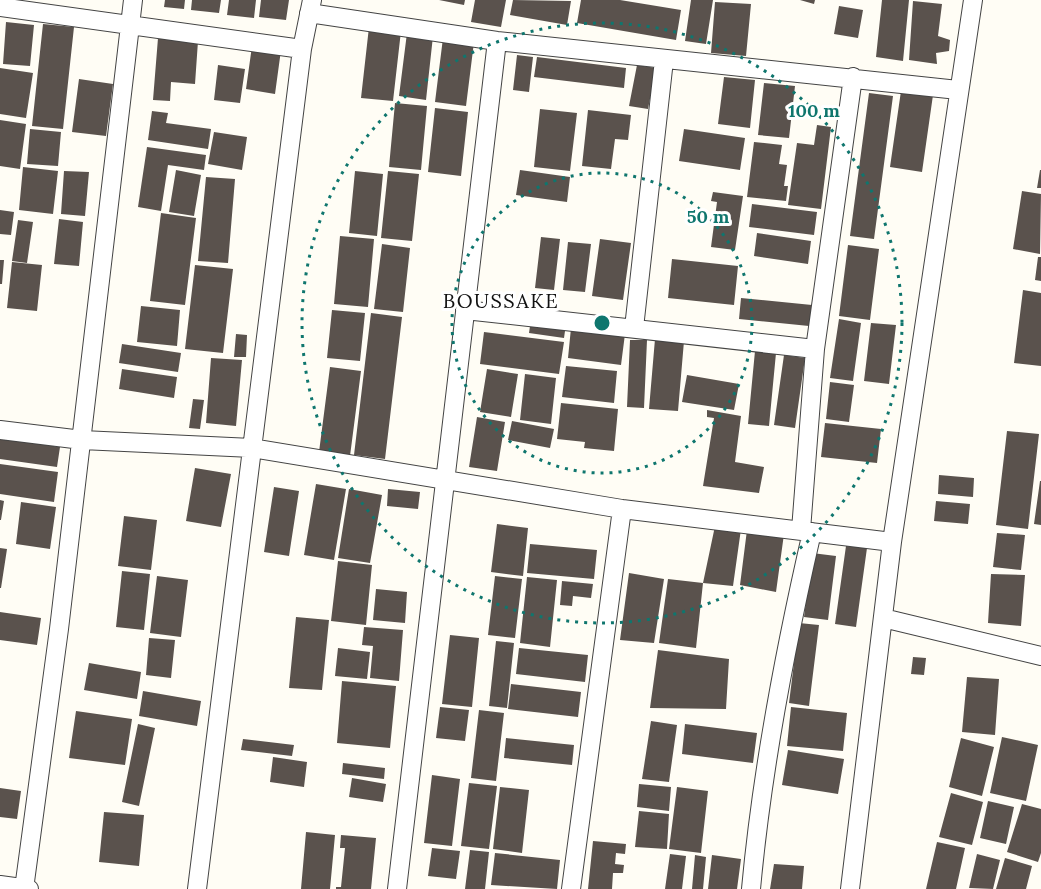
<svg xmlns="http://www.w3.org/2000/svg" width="1041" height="889" font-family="Lora,serif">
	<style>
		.building { fill: #5a524d }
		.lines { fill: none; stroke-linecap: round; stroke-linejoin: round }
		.minor-casing { stroke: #444; stroke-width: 20 }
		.minor { stroke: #fff; stroke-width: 18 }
		.ring { fill: none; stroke: #0f766e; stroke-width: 3; stroke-dasharray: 3 6 }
		.labels { text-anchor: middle; stroke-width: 6; stroke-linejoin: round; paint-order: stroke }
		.neighbourhood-label { font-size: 20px; letter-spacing: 1.5px; fill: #111; stroke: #fff }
		.centre { fill: #0f766e; stroke: #fff; stroke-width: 3 }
		.ring-label { font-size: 18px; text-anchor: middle; font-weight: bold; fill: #0f766e; stroke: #fff; stroke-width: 6; stroke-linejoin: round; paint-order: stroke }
	</style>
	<rect width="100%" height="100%" fill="#fffdf5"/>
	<path class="building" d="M165,0H185L184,9L164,7Z
		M192,0H221L219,13L191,10Z
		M229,0H256L254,18L227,15Z
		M261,0H289L286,20L259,17Z
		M439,0H465L464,5Z
		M475,0H506L501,27L471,22Z
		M513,0L571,1L567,25L510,15Z
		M581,0H620L681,10L676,40L577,23Z
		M691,0H713L706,44L685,41Z
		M800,0H815L814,4Z
		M882,0H909L903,61L876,57Z
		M913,1L942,4L938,36L950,40L949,51L936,53L937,64L909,60Z
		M715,2L751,4L746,56L711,53Z
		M839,6L863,10L858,38L834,34Z
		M6,22L34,25L30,66L3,64Z
		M43,24L74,27L63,129L32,126Z
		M369,27L401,31L393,101L361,98Z
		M407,33L433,36L426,100L399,96Z
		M158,38L198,41L195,84L171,82L170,101L153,100Z
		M443,38L474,42L466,106L435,102Z
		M252,46L281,50L275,94L246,89Z
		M517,55L533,57L529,92L513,90Z
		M537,57L626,68L624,88L534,77Z
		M218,65L245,69L240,103L214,100Z
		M637,65L656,68L648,109L629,106Z
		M0,68L33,73L26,118L0,114Z
		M724,77L755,80L750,128L718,124Z
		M79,79L113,84L106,136L72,132Z
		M764,83L795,86L789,138L758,135Z
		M901,91L933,95L922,172L890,167Z
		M869,93L893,96L874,239L850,236Z
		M395,103L427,106L421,170L389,167Z
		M435,108L468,112L461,176L428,172Z
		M540,109L577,113L570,171L534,167Z
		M588,110L631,115L628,140L615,139L611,169L582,166Z
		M152,111L168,113L166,123L211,129L208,149L148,140Z
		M0,120L26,124L20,169L0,166Z
		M817,125L831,127L821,209L788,205L797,143L814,145Z
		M30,129L61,132L58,166L27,164Z
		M684,129L745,138L740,170L679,161Z
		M214,132L247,137L242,170L208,164Z
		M754,142L782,145L779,164L787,165L784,186H788L786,201L747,197Z
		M147,147L206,155L204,170L168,165L161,211L138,207Z
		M23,167L58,171L53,214L19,210Z
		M176,170L201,175L194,216L169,212Z
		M520,170L570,177L567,202L516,195Z
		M1040,170H1041V188H1037Z
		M64,171L89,172L85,216L61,214Z
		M355,171L383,174L377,236L349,233Z
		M388,171L419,174L412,241L381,238Z
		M206,177L235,179L228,263L198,261Z
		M1022,191L1041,194L1040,254L1013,249Z
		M713,192L743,196L735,250L711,247L717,202L711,201Z
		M752,204L817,212L814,235L749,227Z
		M0,210L14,212L11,235L0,234Z
		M161,213L196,218L185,305L150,301Z
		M59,219L83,222L79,266L54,264Z
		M18,220L33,222L27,263L12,261Z
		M757,233L811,241L808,264L754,256Z
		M340,236L374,239L368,307L334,304Z
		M541,237L560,239L554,290L535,288Z
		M600,239L631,243L623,300L592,296Z
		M568,242L591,244L585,292L563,290Z
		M382,244L410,248L403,312L374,309Z
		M848,245L879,249L870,320L839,316Z
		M1038,257H1041V281L1035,280Z
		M672,259L738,266L734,305L668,298Z
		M0,260H4L2,284H0Z
		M12,262L42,265L37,311L7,308Z
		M195,265L233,269L223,353L185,349Z
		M1023,290L1041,293V366L1014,363Z
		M741,298L812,305L809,326L739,319Z
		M141,306L180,310L177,346L137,342Z
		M332,310L365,313L360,361L327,358Z
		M371,313L402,317L385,459L354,455Z
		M531,319L566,324L564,338L529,333Z
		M839,319L861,323L853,381L830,378Z
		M871,323L896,325L889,384L864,381Z
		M571,328L625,334L621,365L568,358Z
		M484,332L564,342L559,374L480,364Z
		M236,334L247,335L246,357H234Z
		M655,339L684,341L678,411L649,409Z
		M630,340H647L644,408L627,407Z
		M122,344L181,353L178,372L119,363Z
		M755,351L776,353L769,426L748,424Z
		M784,355L805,358L795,428L774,425Z
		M211,358L242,360L236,426L206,423Z
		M566,366L617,371L614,403L562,397Z
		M330,367L361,371L350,456L319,452Z
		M122,369L177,377L174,398L119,389Z
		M487,369L518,374L511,417L480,412Z
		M525,374L556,378L551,424L520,420Z
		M687,375L739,384L734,410L682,402Z
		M830,382L854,385L849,422L826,419Z
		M193,399L204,400L200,429L189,428Z
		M561,403L618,409L614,451L584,448L585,442L557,439Z
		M707,410L741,416L735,462L764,467L759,493L703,486L714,418L707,417Z
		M477,417L505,422L497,471L469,467Z
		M512,421L554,429L550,448L508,440Z
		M825,423L881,429L877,463L821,457Z
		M1007,431L1039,434L1028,529L996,525Z
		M0,438L60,447L57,467L0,459Z
		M0,464L58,472L54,502L0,494Z
		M195,468L231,474L221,527L186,521Z
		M939,475L974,478L973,497L938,494Z
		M1040,481H1041V525L1034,524Z
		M316,484L346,489L334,560L304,555Z
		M274,487L299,491L289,556L264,552Z
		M349,489L382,495L370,563L338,558Z
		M388,489L420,492L418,509L387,506Z
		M0,500L4,501L1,520H0Z
		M936,501L970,504L968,524L934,521Z
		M21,502L56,507L50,549L16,544Z
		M124,516L157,520L151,570L118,566Z
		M497,524L528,528L523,576L491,572Z
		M715,526L741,529L733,586L703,583Z
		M747,530L784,534L776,592L740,585Z
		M997,533L1025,535L1021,570L993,567Z
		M530,544L597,550L594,579L527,573Z
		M846,546L867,548L856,627L835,624Z
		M0,548L7,549L1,588H0Z
		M812,553L836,556L828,620L804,617Z
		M338,561L372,565L366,625L331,621Z
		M122,571L150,574L144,630L116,627Z
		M629,573L664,579L654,643L620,640Z
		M991,574L1025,575L1021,626L988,623Z
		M157,576L188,580L181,637L150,633Z
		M495,576L522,579L515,638L488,635Z
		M527,577L557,580L550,647L520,643Z
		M668,579L703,583L696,648L659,643Z
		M562,581L593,584L591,598L573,596L572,606L560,605Z
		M376,589L407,592L405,623L373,620Z
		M0,612L41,618L37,645L0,640Z
		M296,617L329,620L322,690L289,688Z
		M799,623L819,625L809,706L789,703Z
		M364,627L403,630L399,681L370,678L373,646L362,645Z
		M450,635L479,638L472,707L442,704Z
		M149,638L175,640L171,678L146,675Z
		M496,641L514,643L507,708L489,706Z
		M338,648L370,652L367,679L335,676Z
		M519,648L588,655L585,682L516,674Z
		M658,650L729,659L726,709L650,708Z
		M913,657L926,658L924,675L911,674Z
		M89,663L141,672L137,699L84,690Z
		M967,677L999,679L995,735L962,732Z
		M342,681L396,686L390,748L337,743Z
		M511,684L581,692L578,717L508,709Z
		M143,691L201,701L197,726L139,716Z
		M440,707L469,710L465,741L436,738Z
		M791,707L847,713L843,751L787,746Z
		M479,710L504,713L496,781L471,778Z
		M76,711L132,719L125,765L69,758Z
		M651,721L677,725L669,782L642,779Z
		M138,724L155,728L139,806L122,802Z
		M685,724L757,733L753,763L682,754Z
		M1002,737L1038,745L1026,801L990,793Z
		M506,738L574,745L572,765L504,758Z
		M961,738L994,747L982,796L949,787Z
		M243,739L294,745L292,756L241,750Z
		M788,750L844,759L838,794L782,785Z
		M273,757L307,762L304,787L270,782Z
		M343,763L385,768L384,779L342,774Z
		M432,775L460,779L452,846L424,843Z
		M352,778L386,784L383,802L349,797Z
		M469,783L497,786L489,849L461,846Z
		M639,784L671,787L669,811L637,807Z
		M500,787L529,790L522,853L493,849Z
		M677,787L708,791L701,853L669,849Z
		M0,788L21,791L17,819L0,817Z
		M951,793L983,802L972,845L939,837Z
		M988,801L1014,807L1006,844L980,838Z
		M1022,804L1041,809V853L1038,862L1007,852Z
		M639,811L669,814L667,849L635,847Z
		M104,812L144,815L139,866L99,862Z
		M306,832L335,835L330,889H301Z
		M341,835L376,838L371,889H336V887H341L345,848H340Z
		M593,841L626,844L625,854L616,853L615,864L624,865L623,873H613L612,889H588Z
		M937,842L965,848L956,889H926Z
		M432,848L460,851L456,879L428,876Z
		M470,850L489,852L485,889H465Z
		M495,853L560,860L557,889L491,885Z
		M670,854L686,856L682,889H665Z
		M977,854L1000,860L993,889L969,888Z
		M695,855L706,857L703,889H692Z
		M712,855L741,859L737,889H708Z
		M1005,858L1032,866L1026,889H996Z
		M774,864L804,866L802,889H770Z"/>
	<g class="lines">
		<g class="minor-casing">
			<path id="minor" d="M0,7L302,49
				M309,13L497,41L958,90
				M465,310L815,349
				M634,328L664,60
				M0,430L82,440L252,448L622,509L892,542
				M801,530L815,349L853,77
				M883,618L1041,656
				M0,885L29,889
				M24,889L59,629L133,0
				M197,889L302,49L312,0
				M397,889L497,41
				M571,889L622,509
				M751,889C762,769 785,649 812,532
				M850,889L892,542L973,0"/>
		</g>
		<use href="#minor" class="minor"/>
	</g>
	<g class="ring">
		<circle cx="602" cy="323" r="150"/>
		<circle cx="602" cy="323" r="300"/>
	</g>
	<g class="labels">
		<g class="neighbourhood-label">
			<text x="501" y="308">BOUSSAKE</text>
		</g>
	</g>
	<circle cx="602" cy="323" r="9" class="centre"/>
	<g class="ring-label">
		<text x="814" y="117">100 m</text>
		<text x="708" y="223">50 m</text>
	</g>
</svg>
